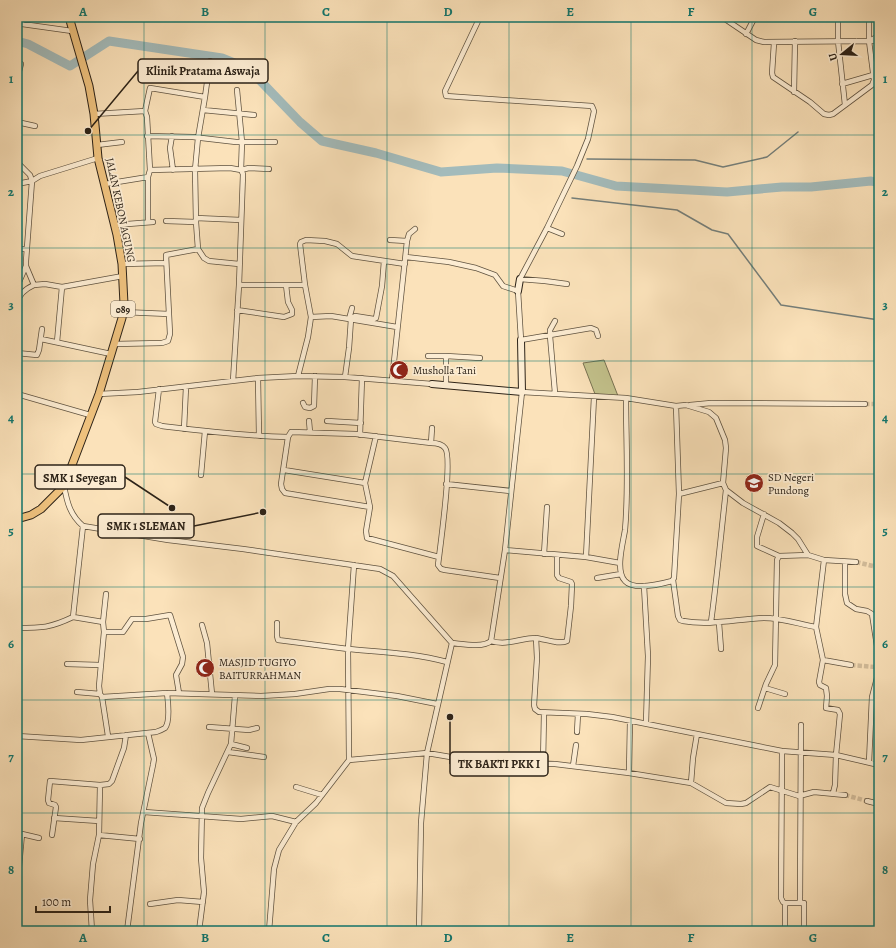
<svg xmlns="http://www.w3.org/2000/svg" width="896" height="948" font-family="Alegreya,serif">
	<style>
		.green { fill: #c3c28c; stroke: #787252 }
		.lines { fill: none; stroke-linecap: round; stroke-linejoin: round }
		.stream { stroke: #747e7a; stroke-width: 1.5 }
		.river { stroke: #a3bbbb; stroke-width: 9 }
		.street-tunnel { stroke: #d2bc9a; stroke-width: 4.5; stroke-dasharray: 4.5 2; stroke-linecap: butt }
		.street-casing { stroke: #605340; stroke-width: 6 }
		.secondary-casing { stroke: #2d2318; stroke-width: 8 }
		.primary-casing { stroke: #2d2318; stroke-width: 9 }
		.street { stroke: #fcecd2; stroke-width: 4.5 }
		.secondary { stroke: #fcecd2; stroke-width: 6 }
		.primary { stroke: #eec17d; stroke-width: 7 }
		.grid { fill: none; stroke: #0f766e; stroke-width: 1; stroke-opacity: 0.55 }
		.labels { text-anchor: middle; stroke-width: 3.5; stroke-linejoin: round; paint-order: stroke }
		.shield { fill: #fcecd2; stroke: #6b5f50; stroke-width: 1 }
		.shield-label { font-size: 10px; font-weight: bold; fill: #2d2318 }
		.street-label { font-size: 11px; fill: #2d2318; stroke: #fcecd2 }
		.poi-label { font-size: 11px; fill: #2d2318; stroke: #fcecd2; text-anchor: start }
		.leader { fill: none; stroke: #2d2318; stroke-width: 1.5 }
		.callout-dot { fill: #2d2318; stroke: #fcecd2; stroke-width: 1.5 }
		.callout { fill: #fcecd2; stroke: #2d2318; stroke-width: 1.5 }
		.callout-label { font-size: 12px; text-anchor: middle; font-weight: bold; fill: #2d2318 }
		.neatline { fill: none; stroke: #0f766e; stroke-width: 1.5 }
		.grid-label { font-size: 13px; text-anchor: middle; font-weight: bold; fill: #0f766e }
	</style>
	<rect width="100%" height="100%" fill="#fbe2ba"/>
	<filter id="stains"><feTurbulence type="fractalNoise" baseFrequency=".005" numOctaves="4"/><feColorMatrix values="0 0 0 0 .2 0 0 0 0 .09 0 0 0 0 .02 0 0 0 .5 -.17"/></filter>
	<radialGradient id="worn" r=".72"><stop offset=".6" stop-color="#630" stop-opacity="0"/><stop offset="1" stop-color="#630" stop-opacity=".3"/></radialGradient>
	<path class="green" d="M604,360L618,396L595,394L583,363Z"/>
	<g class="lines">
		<path class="stream" d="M587,159L695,160L723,167L767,157L798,132
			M572,198L677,210L712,230L728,234L781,305L879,320"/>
		<path class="river" d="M17,41L28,44L70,66L109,41L222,58L249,69L300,122L322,141L376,153L441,172L497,168L562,171L616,186L727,192L782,187H811L871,181L879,183"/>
		<path class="street-tunnel" d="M865,404H879
			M856,562L877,567
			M851,665L875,667
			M845,795L867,801"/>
		<g class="street-casing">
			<path id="street" d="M22,17V24L72,31
				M480,17L445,91L446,96L592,106L594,111L588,139L577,166L547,228L520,279L545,281L567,284
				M722,17L756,40L764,42L869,41L879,36
				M838,17V41L845,105
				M746,34L755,17
				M870,41H879
				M774,43L772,73L773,77L810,102L824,114L829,115L833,114L872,85L874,80L869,41V17
				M17,79L21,64
				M842,84L873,75
				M237,90L242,142L241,170L249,168L269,169
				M794,92L795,41
				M205,97L210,61
				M203,110L254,115
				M145,111L150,88L205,97L198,138L195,170L196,222L198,249L204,258L209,261L239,264
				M94,114L145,111L147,117L150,170
				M17,122L35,126
				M147,136L193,137L236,142H275
				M172,136L170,148L173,170
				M97,145L122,142
				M17,162L30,175L32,181L26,261V266L34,285C25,289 19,294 17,303
				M17,184L32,181L40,176L98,158
				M105,184L148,177L150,170L230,168L241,170L243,174L239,285L233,381
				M196,218L241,220
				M166,221L196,222
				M148,222V177
				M115,225L153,222
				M547,228L562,234
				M390,240L407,241
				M17,249H27
				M406,257L449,262L476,268L495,275L503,286L518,291L521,340L591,328L596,330L598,336
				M122,264L166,263
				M34,285L45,284L62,287L123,276
				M239,285H305
				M18,298L19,282L26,266
				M237,310L284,317L292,314V310L288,302L286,285
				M123,312L169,314
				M311,317L331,316L397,327
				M349,319L352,308
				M555,321L550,330V336L555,393
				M41,339L111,354
				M57,342L62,287
				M115,344L162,343L168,341L170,334L166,255L198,249
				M17,353L37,355L39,350L42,329
				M428,356H446V385
				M446,356L480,358
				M298,376L308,337L311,317L305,285L300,244L301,242L306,240L325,241L337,244L352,256L405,264
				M345,377L349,348L351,319L355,316L374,319L376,318L382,286L384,261
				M258,378L259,436
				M392,380L407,241L409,234L415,229
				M159,389L155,422L156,424L162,426C204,431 245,436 288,437L291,432L356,434L431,443C436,443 442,444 445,448C453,457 440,548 438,565L441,569L445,570L500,578
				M17,394L90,415
				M99,394L138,392L258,378L298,376L345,377L432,384
				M626,398C626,442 629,486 625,530C623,543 615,571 625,581C634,591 661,584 672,581L674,578L679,494L723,483
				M303,403L305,407L310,408L314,406L315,376
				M690,405L711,403L865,404
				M676,406L679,494
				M309,421L310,432
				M327,421L361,423
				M184,429L186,387
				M360,435L362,378
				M288,437L281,484L282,489L285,493L370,507L366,531L367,538L439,557
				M431,443L432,428
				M284,470L365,483
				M201,475L205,431
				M446,484L511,491
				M64,486C67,502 70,515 83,526L168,540L243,549L380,569L393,576L452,643
				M370,507L365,483L376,436
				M764,514L757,537V546L779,556L808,555
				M83,526L73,617L103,622L104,632L99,686L100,694L102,697L167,693
				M505,550L586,557L620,563
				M544,554L547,507
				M586,557L594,397
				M824,560L816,627L823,660L819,682L820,685L826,688L827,696L826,708L838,710L840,714L836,755L879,765
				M845,562V594L847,603L856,609L867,611L872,614L879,659
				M877,567L879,568
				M597,578L621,574
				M673,580L678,616L680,620L683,621C710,626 737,619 764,618C781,618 799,624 816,627
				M644,586L648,656L646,723
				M103,622L106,594
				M711,622C717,578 721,534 726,490
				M277,623V636L278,640L348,649L354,565
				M719,623L721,649
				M202,625L207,643L212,694
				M17,628C42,628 50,628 73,617
				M104,632H123L132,619H146L170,615L183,657L182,664L176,675L179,693
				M536,638C545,639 559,645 567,641L571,606L572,584L571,582L559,578L557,575V555
				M491,641C507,646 521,638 536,638L537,658L534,705L535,709L539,712L587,714L612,717L782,751L836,755L835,785L833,793
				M823,660L851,665
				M67,664L100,665
				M765,688L785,694
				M77,692L100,694
				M102,697L108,736
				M758,708L766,684L775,665L777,560L779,556
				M209,727L249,730L257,728
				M577,732L578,714
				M17,736L81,740L156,732C159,731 162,730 165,728C170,722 168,701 167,693L261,696L295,694L329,689H340L397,696L437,704
				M231,744L247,748
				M782,751L781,898L783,902L785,903V931
				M228,752L264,757
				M349,760L427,753L474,761L555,764L629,773L691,783L726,803L741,804L746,803L770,787L799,796L814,792L845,795
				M869,762L872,697L879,670
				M543,764L544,713
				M573,766L576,745
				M629,773L630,721
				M691,783L693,758L697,734
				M100,785L109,784L112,781L124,748L126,735
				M296,787L322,795
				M867,801L879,804
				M144,812L241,819L272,816L296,822
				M54,818L99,821
				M17,834H22L17,889
				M22,834L39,838
				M52,835L56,807L55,805L49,803L48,800L50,781L100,785L99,835L93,864L90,900L92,931
				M99,835L140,839
				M785,903H804V931
				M800,903L801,725
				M150,904L178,900L203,902
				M127,931L141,823L153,765L154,759L148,733
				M199,931L204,892L201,858L202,808L208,793L231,744L235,696
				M269,931L274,869L279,850L296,822L316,803L349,760L348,649C381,652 415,653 447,662
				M419,931L421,823L427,753L452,643C463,644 483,648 491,641L505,550L522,392L626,398L676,406L686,405L709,412L716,418L725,440L726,448L723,483L726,490L743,503L779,523L792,533L798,539L808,555L824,560L856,562"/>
		</g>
		<g class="secondary-casing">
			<path id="secondary" d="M518,291L520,279
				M432,384L522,392L521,340"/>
		</g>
		<g class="primary-casing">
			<path id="primary" d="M17,519L31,515L41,509L64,486L99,394L122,318L124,304L122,264L117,235L98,158L94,114L89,86L69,17"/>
		</g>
		<use href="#street" class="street"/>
		<use href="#secondary" class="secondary"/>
		<use href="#primary" class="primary"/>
	</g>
	<path class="grid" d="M144,17V931M265,17V931M387,17V931M509,17V931M631,17V931M752,17V931M17,135H879M17,248H879M17,361H879M17,474H879M17,587H879M17,700H879M17,813H879"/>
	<defs>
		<g id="mosque-disc" transform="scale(1)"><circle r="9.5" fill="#8f2418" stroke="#fcecd2"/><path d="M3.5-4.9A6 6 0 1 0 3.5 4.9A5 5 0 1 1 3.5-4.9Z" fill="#fff"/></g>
		<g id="school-disc" transform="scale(1)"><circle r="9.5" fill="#8f2418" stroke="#fcecd2"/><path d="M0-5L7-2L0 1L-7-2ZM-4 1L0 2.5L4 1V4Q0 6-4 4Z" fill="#fff"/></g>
	</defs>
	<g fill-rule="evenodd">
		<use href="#mosque-disc" x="399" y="370"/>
		<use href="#school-disc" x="754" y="483"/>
		<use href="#mosque-disc" x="205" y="668"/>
	</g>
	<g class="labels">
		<rect class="shield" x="111" y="301" width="24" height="16" rx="3"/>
		<g class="shield-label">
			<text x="123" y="313">089</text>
		</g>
		<g class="street-label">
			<text transform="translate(121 210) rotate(78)" y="4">JALAN KEBON AGUNG</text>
		</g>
		<g class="poi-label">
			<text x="413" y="374">Musholla Tani</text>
			<text x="768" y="481">SD Negeri<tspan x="768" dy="13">Pundong</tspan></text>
			<text x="219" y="666">MASJID TUGIYO<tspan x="219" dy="13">BAITURRAHMAN</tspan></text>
		</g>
	</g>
	<path class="leader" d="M88 131L138 71M172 508L125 477M263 512L194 526M450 717L450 764"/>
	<g class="callout-dot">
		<circle cx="88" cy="131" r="4"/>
		<circle cx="172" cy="508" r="4"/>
		<circle cx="263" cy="512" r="4"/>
		<circle cx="450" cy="717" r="4"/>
	</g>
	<g class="callout">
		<rect x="138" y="59" width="130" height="24" rx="4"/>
		<rect x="35" y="465" width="90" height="24" rx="4"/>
		<rect x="98" y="514" width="96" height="24" rx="4"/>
		<rect x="450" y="752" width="98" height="24" rx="4"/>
	</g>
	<g class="callout-label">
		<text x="203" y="75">Klinik Pratama Aswaja</text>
		<text x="80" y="482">SMK 1 Seyegan</text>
		<text x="146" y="530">SMK 1 SLEMAN</text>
		<text x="499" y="768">TK BAKTI PKK I</text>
	</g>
	<rect width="896" height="948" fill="none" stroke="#fbe2ba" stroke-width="44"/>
	<g transform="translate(842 54) rotate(252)" stroke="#fcecd2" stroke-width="3" paint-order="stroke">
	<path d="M0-3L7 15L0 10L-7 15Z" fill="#2d2318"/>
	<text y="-6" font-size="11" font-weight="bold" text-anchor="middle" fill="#2d2318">U</text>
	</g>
	<path d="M36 906v6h74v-6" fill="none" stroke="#2d2318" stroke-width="2"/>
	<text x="42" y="906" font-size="12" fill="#2d2318" stroke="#fcecd2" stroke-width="3" paint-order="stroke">100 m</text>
	<rect x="22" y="22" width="852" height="904" class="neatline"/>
	<g class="grid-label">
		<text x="83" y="16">A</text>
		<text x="205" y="16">B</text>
		<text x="326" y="16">C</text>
		<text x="448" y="16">D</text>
		<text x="570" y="16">E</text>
		<text x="691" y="16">F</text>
		<text x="813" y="16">G</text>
		<text x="11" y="83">1</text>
		<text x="885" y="83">1</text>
		<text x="11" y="196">2</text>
		<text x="885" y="196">2</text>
		<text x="11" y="309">3</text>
		<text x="885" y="309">3</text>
		<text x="11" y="422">4</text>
		<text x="885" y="422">4</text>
		<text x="11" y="535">5</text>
		<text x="885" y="535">5</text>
		<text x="11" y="648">6</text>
		<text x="885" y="648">6</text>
		<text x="11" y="761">7</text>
		<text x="885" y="761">7</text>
		<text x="11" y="874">8</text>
		<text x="885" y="874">8</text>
		<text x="83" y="942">A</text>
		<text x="205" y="942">B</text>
		<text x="326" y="942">C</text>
		<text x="448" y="942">D</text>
		<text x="570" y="942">E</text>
		<text x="691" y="942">F</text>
		<text x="813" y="942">G</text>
	</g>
	<rect width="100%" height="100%" filter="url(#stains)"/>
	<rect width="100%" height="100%" fill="url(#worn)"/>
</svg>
